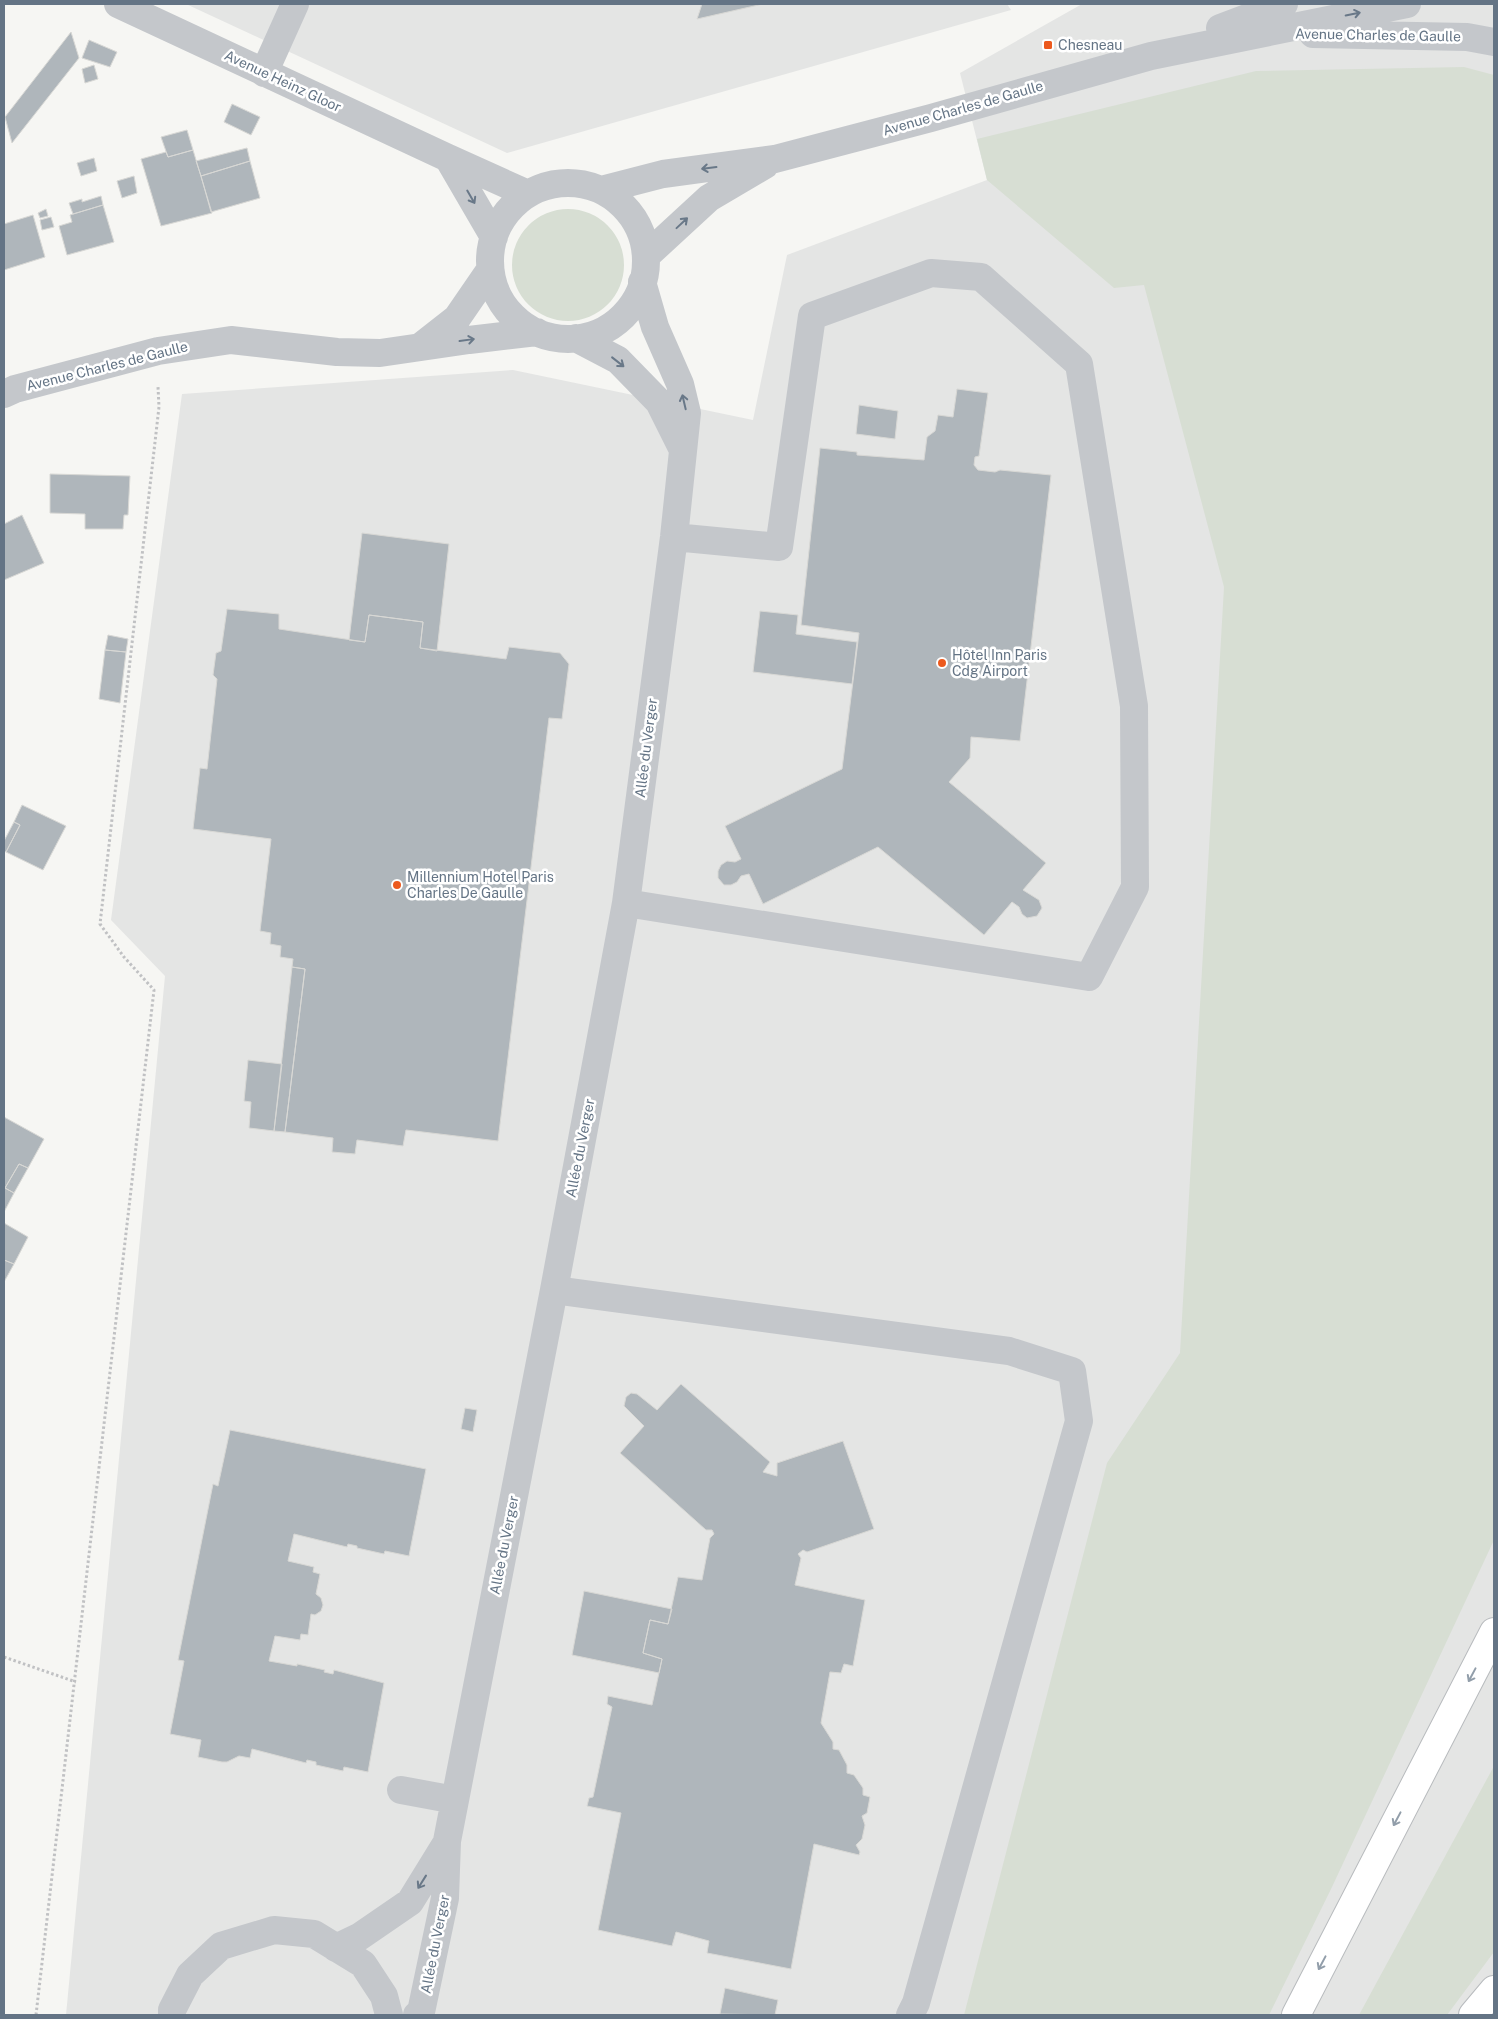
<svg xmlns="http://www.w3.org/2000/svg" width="1498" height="2019" font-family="'Public Sans',sans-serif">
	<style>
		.built { fill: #e4e5e4 }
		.green { fill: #d7ded3 }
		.building { fill: #afb6bb; stroke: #d8d8d5 }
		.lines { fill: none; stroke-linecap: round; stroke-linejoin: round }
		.highway-casing { stroke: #b8bbbe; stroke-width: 30 }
		.path { stroke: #c0c1c3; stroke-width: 3; stroke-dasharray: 2.5 2.5; stroke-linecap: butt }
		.minor { stroke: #c4c7cb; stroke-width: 28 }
		.highway { stroke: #fff; stroke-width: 28 }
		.oneway { stroke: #697888 }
		.oneway2 { stroke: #929eaa }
		.poi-dot { fill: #ec591d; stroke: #fff; stroke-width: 2 }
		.labels { text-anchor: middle; stroke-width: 5; stroke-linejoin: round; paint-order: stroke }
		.street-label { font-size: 14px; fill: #647485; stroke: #fff }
		.poi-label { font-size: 14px; fill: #647485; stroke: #fff; text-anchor: start }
	</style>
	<rect width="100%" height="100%" fill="#f6f6f3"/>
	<path class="built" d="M186,4H1007L1011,10L507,153Z
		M1082,4H1494V2015H66L165,976L111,920L182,394L513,370L753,420L787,255L987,180L960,73Z"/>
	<path class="green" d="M1464,67L1494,75V1540L1332,1887L1269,2015H964L1107,1463L1180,1353L1224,587L1144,285L1114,288L987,180L977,139L1256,71Z
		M512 265a56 56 0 1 1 112 0a56 56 0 1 1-112 0Z
		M1494,1766V1952L1447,2015H1359Z"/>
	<path class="building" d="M702,4H763L697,19Z
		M71,32L79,58L12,143L5,117Z
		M89,40L117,52L110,67L82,58Z
		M94,65L98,79L85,83L82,69Z
		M232,104L260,117L251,135L224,122Z
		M187,130L193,150L168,157L161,137Z
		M247,148L250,161L201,176L196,161Z
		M193,150L212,213L161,226L141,159L166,152L168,157Z
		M94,158L97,171L81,176L77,163Z
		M250,161L260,198L211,212L201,176Z
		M134,176L137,193L122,198L117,181Z
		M101,196L103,205L73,214L69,203L82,199V202Z
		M103,205L114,242L67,255L59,226L72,222L70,215Z
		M46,209L48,216L40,218L38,213Z
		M33,215L45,257L4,270V224Z
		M51,217L54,227L42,230L40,220Z
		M957,389L988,393L979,456L975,457L974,465L978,470L995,472L1000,470L1051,475L1020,741L971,737L970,758L949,782L1046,863L1023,890L1039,900L1042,908L1037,916L1027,918L1022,914L1019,907L1012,902L984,935L878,847L763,904L749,874L741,876L737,882L731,885H724L718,878V871L721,865L727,861L735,862L741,859L725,826L842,769L859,633L801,625L820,448L857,452V455L924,460L927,437L935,431L938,415L953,417Z
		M859,405L898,411L895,439L856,434Z
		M50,474L130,476L128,515H124L123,529H85V514L50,513Z
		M22,515L44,563L4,580V524Z
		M362,533L449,544L437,651L420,648L423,622L369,615L365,642L349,640Z
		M227,609L279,614V629L365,642L369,615L423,622L420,648L506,659L509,647L560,653L569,664L562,719L549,718L498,1141L406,1130L403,1146L357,1140L355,1154L332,1152L333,1138L285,1132L305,969L292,967L293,959L280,957L281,946L270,944L271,933L260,931L271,839L193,829L200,768L207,769L217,679L213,675L216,653L221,651Z
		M760,611L798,615L796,634L857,642L852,684L753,672Z
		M108,635L128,639L126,652L105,650Z
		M105,650L126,652L120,703L99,699Z
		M22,805L66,826L43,870L6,852L20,825L14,822Z
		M14,822L20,825L6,852L4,851V841Z
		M292,967L305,969L285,1132L274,1131Z
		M248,1060L282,1064L274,1131L249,1128L251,1102L244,1101Z
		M4,1117L44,1139L28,1168L19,1164L5,1188L14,1193L4,1212Z
		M19,1164L28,1168L14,1193L5,1188Z
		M4,1223L28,1237L14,1264L4,1260V1261Z
		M4,1260L14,1264L4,1282Z
		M681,1384L770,1462L763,1472L777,1476V1463L843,1441L874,1529L807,1552L803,1550L798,1554L801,1558L795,1585L865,1600L853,1666L844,1664L841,1673L830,1672L821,1723L833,1742V1749L839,1750L847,1765V1773L854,1775L863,1788V1795L870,1797L867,1813L862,1816L865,1825L862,1839L856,1845L860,1852L859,1855L814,1844L791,1969L707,1953L709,1941L676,1932L672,1946L598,1930L621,1813L587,1806L589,1798L593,1797L612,1707L607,1704L608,1696L652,1705L662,1659L643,1653L650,1620L668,1624L678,1577L702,1580L710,1538L714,1534L712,1530H706L620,1453L644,1426L624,1406L626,1397L631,1393L637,1394L657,1410Z
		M465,1408L477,1410L473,1432L461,1429Z
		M230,1430L426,1469L409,1556L385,1551L384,1554L357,1548V1546L348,1544L347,1547L294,1534L288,1561L314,1567L313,1572L320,1574L316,1594L321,1598L323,1605L321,1611L315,1615L311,1614L308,1635L301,1634L300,1640L275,1636L269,1661L297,1666V1664L325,1670L324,1672L333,1674L334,1670L384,1683L368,1772L344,1767L343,1771L316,1765V1762L307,1760L306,1763L252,1749L250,1758L239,1756L227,1762H222L198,1757L201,1740L170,1734L184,1661L178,1660L213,1484L218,1486Z
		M584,1591L672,1609L668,1624L650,1620L643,1653L662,1659L659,1673L572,1655Z
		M725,1988L778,2000L775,2015L720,2014Z"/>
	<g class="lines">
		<g class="highway-casing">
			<path id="highway" d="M1296,2015L1494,1632
				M1473,2015L1494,1990"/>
		</g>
		<path class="path" d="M4,1657L76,1682
			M36,2015L154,990L124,957L100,924L159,407L158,387"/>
		<path class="minor" d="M118,4L448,158L528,194
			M1220,28L1284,4
			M1313,34L1467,37L1494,42
			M264,73L295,4
			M448,158L494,237
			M490 261a78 78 0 1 1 156 0a78 78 0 1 1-156 0Z
			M601,190L663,174L775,159L931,118L1151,56L1407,4
			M646,256L709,198L765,165
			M576,338L618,360L659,402L683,450
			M420,347L457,318L490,270
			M4,394L15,389L158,351L231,340L337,352L380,353L469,340L537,332
			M626,903L1089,977L1135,887L1134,706L1079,364L981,277L931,273L812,316L779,547L674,537
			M554,1290L1009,1351L1072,1371L1079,1421L916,2003L910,2015
			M401,1790L455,1800
			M336,1948L359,1937L410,1902L447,1842
			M172,2015V2010L190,1975L221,1946L274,1930L314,1934L363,1964L384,1996L389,2015
			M417,2015L421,2012L445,1898L447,1841L455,1800L554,1290L626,903L674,537L687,413L680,384L655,327L642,282"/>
		<use href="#highway" class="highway"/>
	</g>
	<defs><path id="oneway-shaft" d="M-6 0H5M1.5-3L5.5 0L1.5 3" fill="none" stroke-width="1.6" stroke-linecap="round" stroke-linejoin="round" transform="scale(1.25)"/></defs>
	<g class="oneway">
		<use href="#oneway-shaft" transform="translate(1353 14) rotate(-12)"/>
		<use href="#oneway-shaft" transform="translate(709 168) rotate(173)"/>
		<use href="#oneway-shaft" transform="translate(471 197) rotate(60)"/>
		<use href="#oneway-shaft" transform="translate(682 223) rotate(-43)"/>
		<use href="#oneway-shaft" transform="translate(467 340) rotate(-8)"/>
		<use href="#oneway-shaft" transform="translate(618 362) rotate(38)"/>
		<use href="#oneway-shaft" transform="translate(684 402) rotate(-103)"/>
		<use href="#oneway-shaft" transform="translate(422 1882) rotate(122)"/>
	</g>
	<g class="oneway2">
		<use href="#oneway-shaft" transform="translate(1472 1675) rotate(118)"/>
		<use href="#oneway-shaft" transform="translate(1397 1819) rotate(118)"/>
		<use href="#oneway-shaft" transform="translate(1322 1963) rotate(118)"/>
	</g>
	<g class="poi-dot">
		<rect x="1043" y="40" width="10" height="10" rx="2.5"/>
		<circle cx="942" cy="663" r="5"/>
		<circle cx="397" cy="885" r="5"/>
	</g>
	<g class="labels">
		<g class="street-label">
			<text transform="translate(1378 35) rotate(1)" y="5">Avenue Charles de Gaulle</text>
			<text transform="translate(283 81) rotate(25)" y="5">Avenue Heinz Gloor</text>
			<text transform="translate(963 108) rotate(-16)" y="5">Avenue Charles de Gaulle</text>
			<text transform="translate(107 366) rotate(-14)" y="5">Avenue Charles de Gaulle</text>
			<text transform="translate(646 748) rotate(-83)" y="5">Allée du Verger</text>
			<text transform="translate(580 1148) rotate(-79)" y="5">Allée du Verger</text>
			<text transform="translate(504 1545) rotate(-79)" y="5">Allée du Verger</text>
			<text transform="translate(435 1944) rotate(-79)" y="5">Allée du Verger</text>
		</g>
		<g class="poi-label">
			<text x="1058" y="50">Chesneau</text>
			<text x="952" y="660">Hôtel Inn Paris<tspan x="952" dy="16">Cdg Airport</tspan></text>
			<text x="407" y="882">Millennium Hotel Paris<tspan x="407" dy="16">Charles De Gaulle</tspan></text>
		</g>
	</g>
	<rect width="1498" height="2019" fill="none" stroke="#647485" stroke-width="10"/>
</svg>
